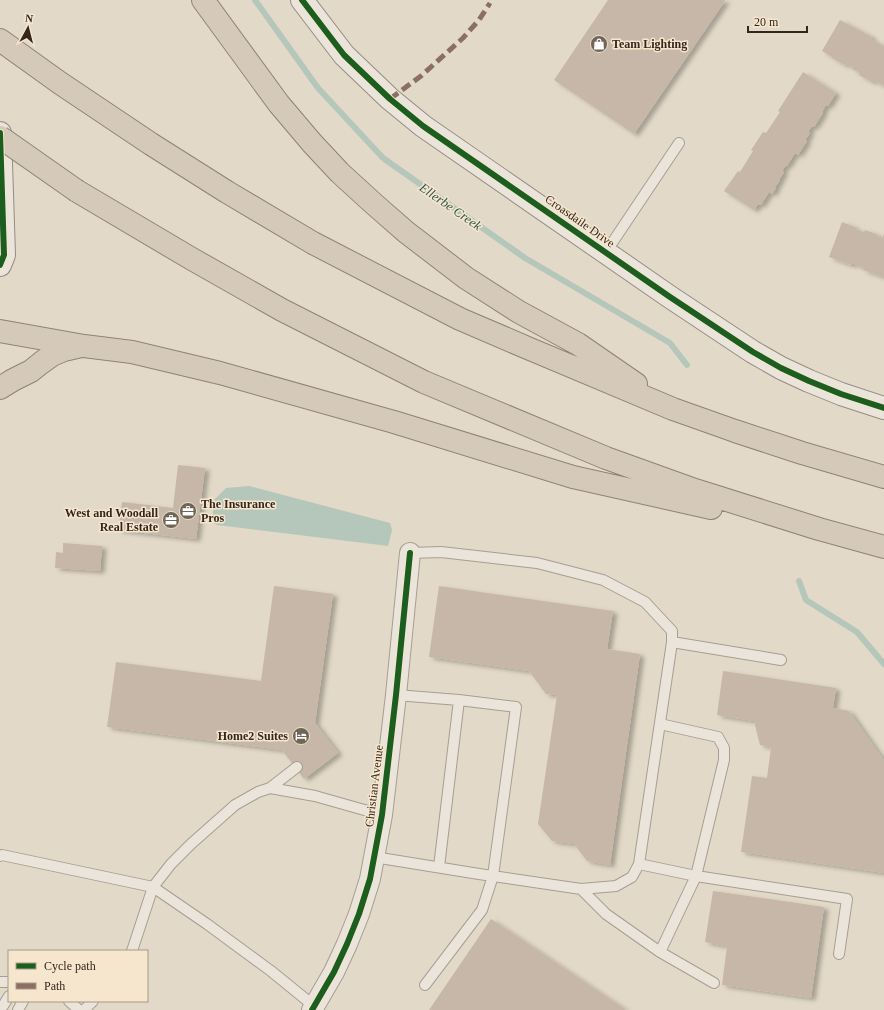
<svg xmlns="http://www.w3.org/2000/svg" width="884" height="1010" font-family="'Times New Roman',serif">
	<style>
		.water { fill: #b4c7ba }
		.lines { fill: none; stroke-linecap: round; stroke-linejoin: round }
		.stream { stroke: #b4c7ba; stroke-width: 6 }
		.building { fill: #c6b7a9; filter: url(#shadow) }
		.lane-casing { stroke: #a79e92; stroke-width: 12 }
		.street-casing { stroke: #a79e92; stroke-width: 22 }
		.secondary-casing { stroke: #968d82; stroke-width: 24 }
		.highway-casing { stroke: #8c8479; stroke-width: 24 }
		.lane { stroke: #eae4db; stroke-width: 10 }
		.street { stroke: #eae4db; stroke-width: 20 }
		.secondary { stroke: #eae4db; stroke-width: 22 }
		.highway { stroke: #d5c9ba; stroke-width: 22 }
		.highway-bridge-casing { stroke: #8c8479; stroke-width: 24; stroke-linecap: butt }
		.highway-bridge { stroke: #d5c9ba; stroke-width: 22 }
		.quiet { stroke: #8d6e63; stroke-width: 5; stroke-dasharray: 10 5; stroke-linecap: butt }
		.cycleway-casing { stroke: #f5e6cd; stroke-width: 8 }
		.cycleway { stroke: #1b5e20; stroke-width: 6 }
		.labels { text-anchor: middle; stroke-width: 3; stroke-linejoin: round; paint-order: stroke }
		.poi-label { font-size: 12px; font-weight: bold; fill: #34261c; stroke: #f5e6cd; text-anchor: start }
		.street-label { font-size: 12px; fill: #34261c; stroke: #f5e6cd }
		.water-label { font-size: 13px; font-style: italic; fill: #2b544e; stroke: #f5e6cd }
	</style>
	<defs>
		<filter id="shadow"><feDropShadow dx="4.5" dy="2.5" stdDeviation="2" flood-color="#0004"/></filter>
	</defs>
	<rect width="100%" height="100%" fill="#e2d9c8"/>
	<path class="water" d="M249,486L390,523L392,530L388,546L217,525L212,522L214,500L226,488Z"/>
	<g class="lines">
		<path class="stream" d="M255,0L318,88L383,158L525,258L670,343L687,365
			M799,581L806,600L857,632L884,664"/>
	</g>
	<path class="building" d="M608,0H724L725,1L634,134L554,80Z
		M840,20L872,37L871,39L884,46V86L873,80L872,82L859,75L860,73L852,69L853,67L846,64L845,65L832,58V57L822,51Z
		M803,72L836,93L828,106L826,105L822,112L823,113L814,127L812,126L808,132L810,133L805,140L807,141L798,155L795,153L787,166L786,165L782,171L784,172L779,180H780L775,187L776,188L772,194L769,192L761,205L758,204L754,210L724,191L738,171L740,172L753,151L751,150L763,132L766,133L780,112L778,111Z
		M842,222L855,227V229L864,232L865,230L876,234V235L882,238L884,234V277L863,270L864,268L852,263L851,265L829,257Z
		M178,465L205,468L196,539L118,530L122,502L173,508Z
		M63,543L102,546L100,571L55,568L56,552L63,553Z
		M274,586L333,594L315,723L338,753L304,779L282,750L107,727L116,662L261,681Z
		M439,586L613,611L607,649L640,654L610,865L587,861L574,844L552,841L538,824L557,695L546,694L529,671L429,657Z
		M723,671L836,688L833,708L849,711L884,761V873L741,852L752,776L767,778L771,747L760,745L754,721L717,715Z
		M713,891L824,907L811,998L722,985L727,946L705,942Z
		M491,919L626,1010H429Z"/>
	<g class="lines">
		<g class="lane-casing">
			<path id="lane" d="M606,252L679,143
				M672,642L781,660
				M396,695L459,700L439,867
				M660,724L718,737L724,748V760L696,876L847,899L839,954
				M270,788L297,767
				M0,856L2,855L153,887L207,924L271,971L314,1006
				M374,857L479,874L581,889L616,886L632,877L639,864L672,642V631L645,602L603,580L537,563L441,552L410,553
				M639,864L696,876L660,952L714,983
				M581,889L606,914L660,952
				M132,951L153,887L171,864L191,844L235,805L258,792L270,788L315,796L382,815
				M0,982H9
				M425,985L482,910L493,876L516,707L459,700
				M69,1001L79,1010
				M3,1006L9,996
				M18,1010L23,1001
				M84,1010L93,1001"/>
		</g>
		<g class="street-casing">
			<path id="street" d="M312,1010L334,972L347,944L359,914L370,879L382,815L396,695L410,553"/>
		</g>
		<g class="secondary-casing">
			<path id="secondary" d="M302,0L344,55L390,99L423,126L670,297L753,352L781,368L809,381L841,394L884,408
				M0,133L4,255L0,265"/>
		</g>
		<g class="highway-casing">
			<path id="highway" d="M203,0L279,104L312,143L340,173L374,204L406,232L466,278L519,312L578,344L636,384
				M0,40L60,83L151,144L227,192L313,243L460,319L530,349L673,409L735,431L802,453L884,477
				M77,191L192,259L282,310L424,382L606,458L695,490L819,529L884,547
				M0,331L84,346L132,352L220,373L394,422L573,477L711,508
				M0,388L13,380L31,371L41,363L52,355L64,350L81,346"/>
		</g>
		<use href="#lane" class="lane"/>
		<use href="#street" class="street"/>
		<use href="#secondary" class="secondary"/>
		<use href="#highway" class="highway"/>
		<g class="highway-bridge-casing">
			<path id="highway-bridge" d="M0,137L77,191"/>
		</g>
		<use href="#highway-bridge" class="highway-bridge"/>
		<path class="quiet" d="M390,99L421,76L463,38L479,20L490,3"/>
		<g class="cycleway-casing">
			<path id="cycleway" d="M302,0L344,55L390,99L423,126L670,297L753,352L781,368L809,381L841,394L884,408
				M0,133L4,255L0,265
				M312,1010L334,972L347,944L359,914L370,879L382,815L396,695L410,553"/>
		</g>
		<use href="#cycleway" class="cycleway"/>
	</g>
	<defs>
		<g id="shop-disc" transform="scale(0.9)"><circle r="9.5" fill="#716558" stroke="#f5e6cd"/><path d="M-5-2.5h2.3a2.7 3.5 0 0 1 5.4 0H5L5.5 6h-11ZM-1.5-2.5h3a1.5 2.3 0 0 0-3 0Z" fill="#fff"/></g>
		<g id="office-disc" transform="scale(0.9)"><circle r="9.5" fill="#716558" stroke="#f5e6cd"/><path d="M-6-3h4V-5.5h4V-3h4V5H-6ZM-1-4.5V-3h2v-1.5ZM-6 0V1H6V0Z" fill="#fff"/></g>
		<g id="hotel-disc" transform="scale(0.9)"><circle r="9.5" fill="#716558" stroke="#f5e6cd"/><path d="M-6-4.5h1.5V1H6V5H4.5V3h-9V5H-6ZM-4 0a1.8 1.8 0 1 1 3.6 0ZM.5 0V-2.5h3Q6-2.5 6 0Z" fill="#fff"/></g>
	</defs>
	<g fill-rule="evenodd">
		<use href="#shop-disc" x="599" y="44"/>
		<use href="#office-disc" x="188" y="511"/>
		<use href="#office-disc" x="171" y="520"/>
		<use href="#hotel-disc" x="301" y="736"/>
	</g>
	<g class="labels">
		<g class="poi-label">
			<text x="612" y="48">Team Lighting</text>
			<text x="201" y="508">The Insurance<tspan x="201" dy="14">Pros</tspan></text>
			<text x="158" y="517" text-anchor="end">West and Woodall<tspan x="158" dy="14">Real Estate</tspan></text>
			<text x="288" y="740" text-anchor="end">Home2 Suites</text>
		</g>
		<g class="street-label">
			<text transform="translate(580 221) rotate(35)" y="4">Croasdaile Drive</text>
			<text transform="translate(374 786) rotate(-83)" y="4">Christian Avenue</text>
		</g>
		<g class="water-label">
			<text transform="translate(451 206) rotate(35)" y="5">Ellerbe Creek</text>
		</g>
	</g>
	<rect x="8" y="950" width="140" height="52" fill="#f5e6cd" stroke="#a89986"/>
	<rect x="16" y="963" width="20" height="6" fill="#1b5e20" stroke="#a89986"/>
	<text x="44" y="970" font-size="12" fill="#34261c">Cycle path</text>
	<rect x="16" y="983" width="20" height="6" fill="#8d6e63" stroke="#a89986"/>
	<text x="44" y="990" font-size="12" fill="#34261c">Path</text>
	<g transform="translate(28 28) rotate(7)" stroke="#f5e6cd" stroke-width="3" paint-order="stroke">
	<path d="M0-3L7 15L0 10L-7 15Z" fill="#34261c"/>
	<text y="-6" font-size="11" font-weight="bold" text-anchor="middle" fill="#34261c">N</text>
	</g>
	<path d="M748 26v6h59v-6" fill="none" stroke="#34261c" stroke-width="2"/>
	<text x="754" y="26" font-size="12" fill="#34261c" stroke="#f5e6cd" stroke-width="3" paint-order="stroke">20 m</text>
</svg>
